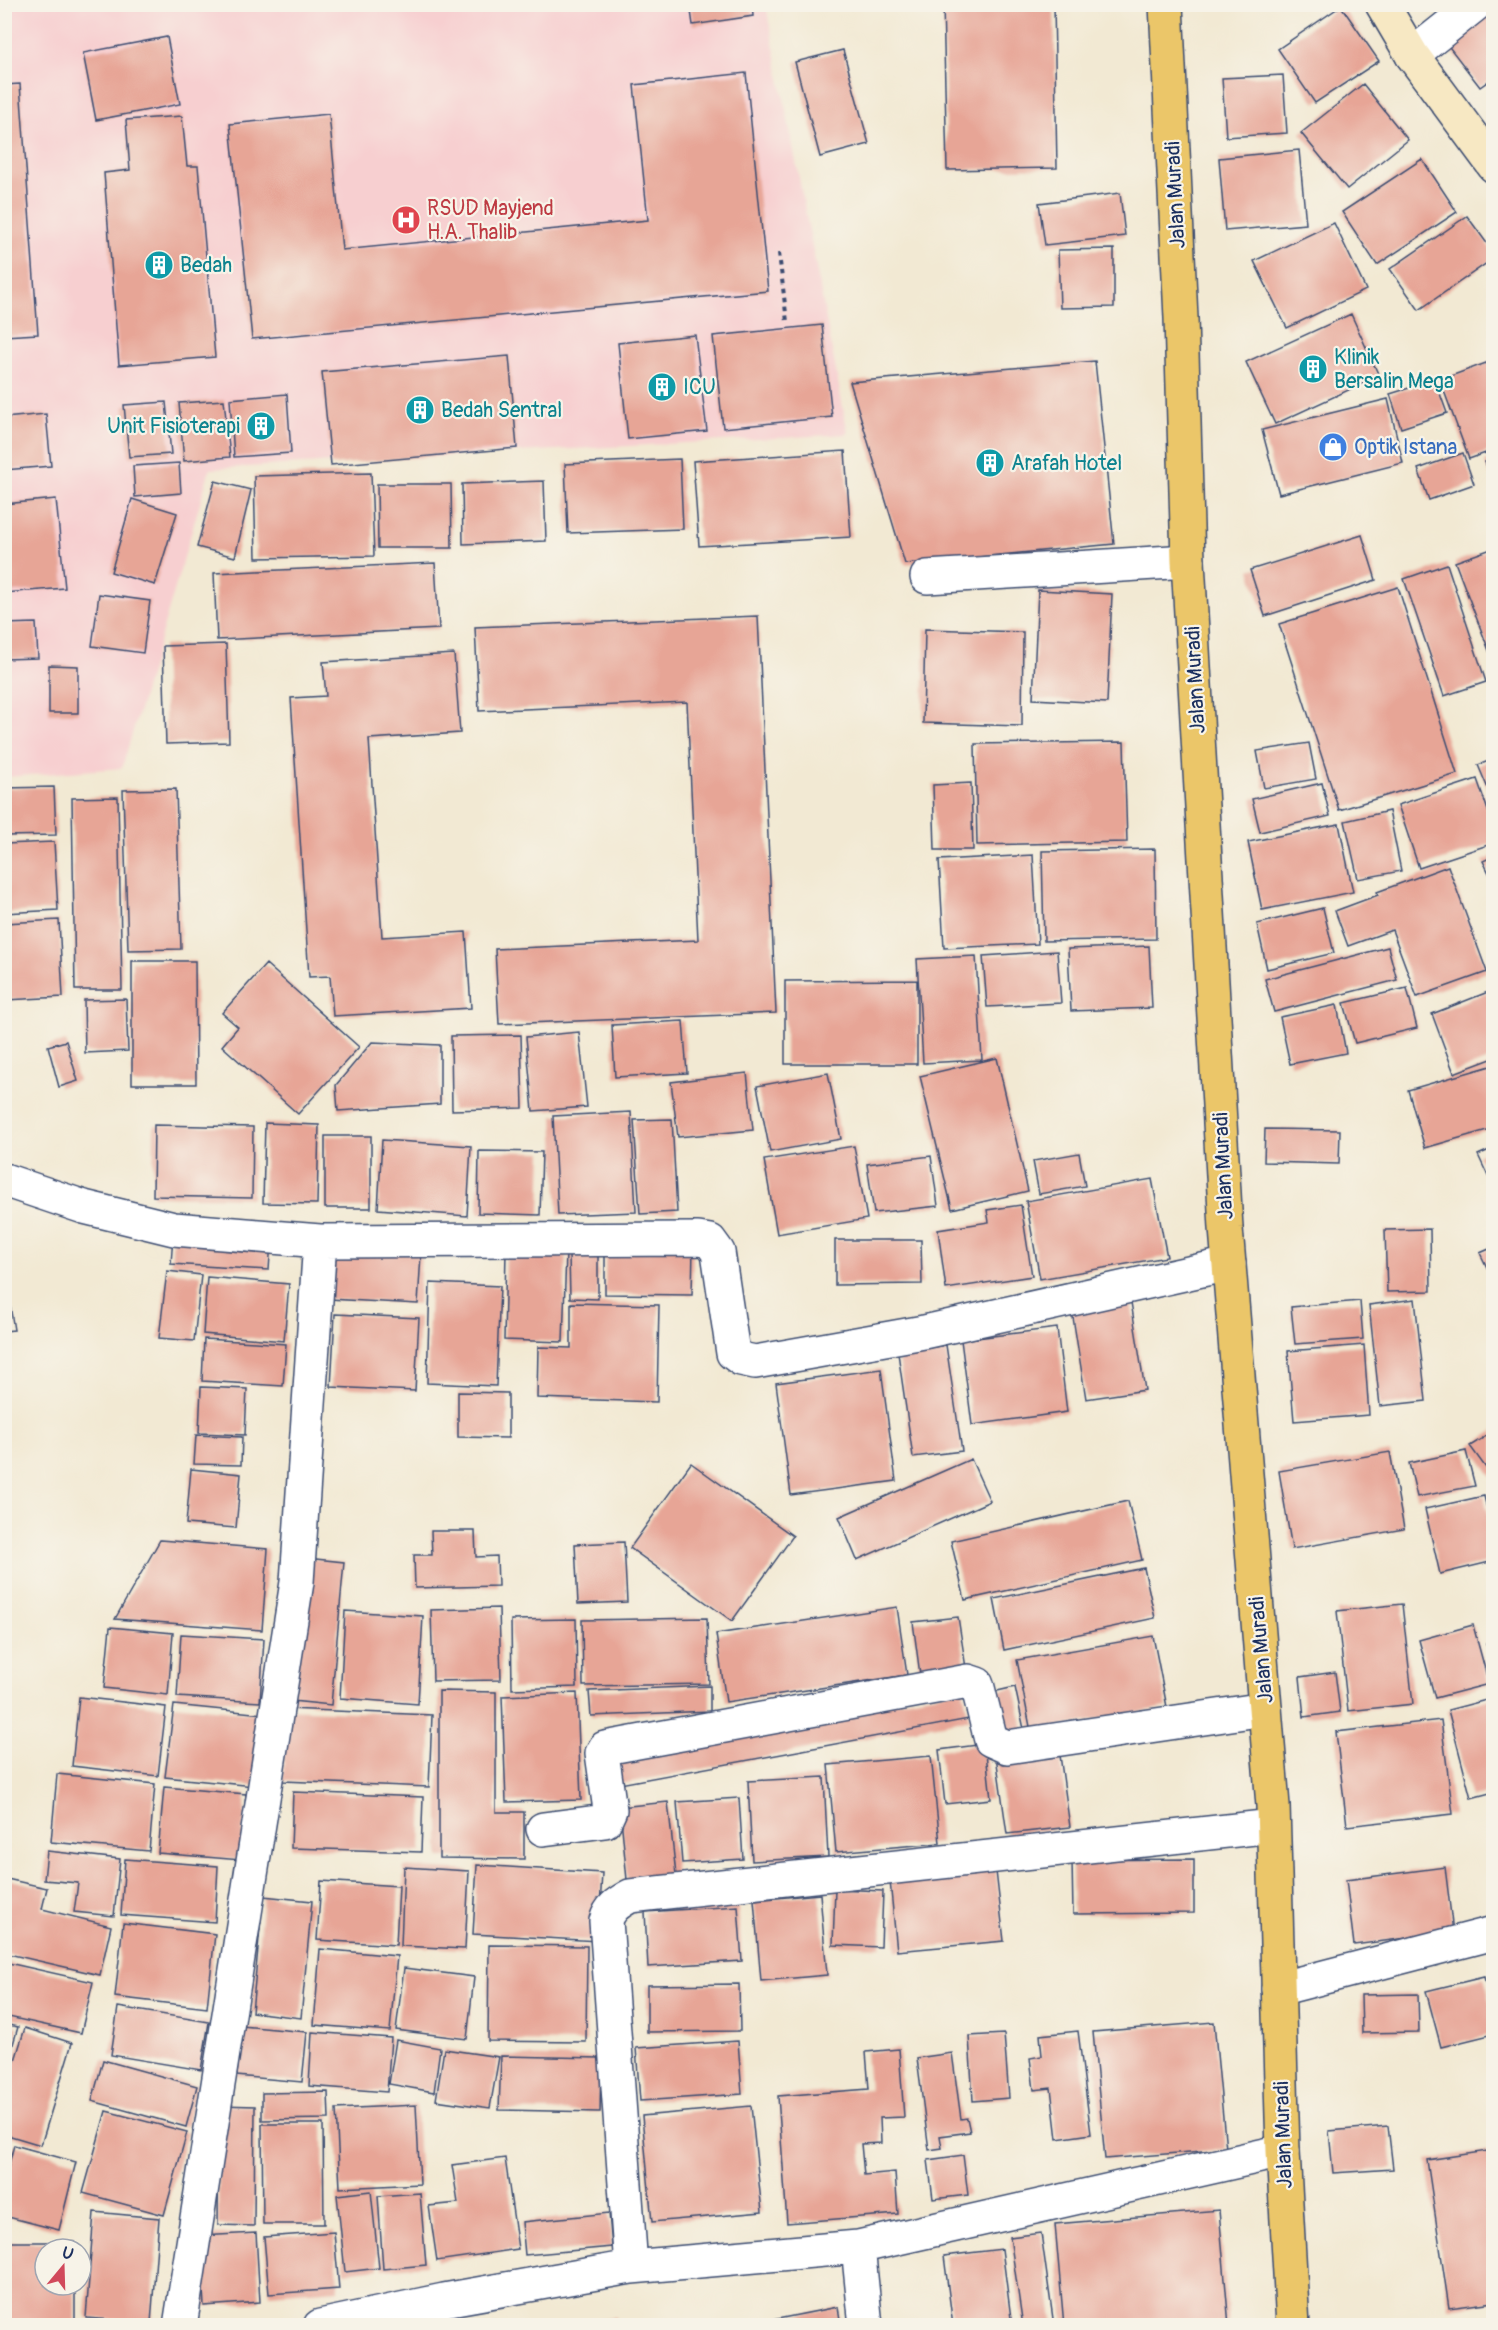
<svg xmlns="http://www.w3.org/2000/svg" width="1498" height="2330" font-family="Pangolin,sans-serif">
	<style>
		.built { fill: #f7cfd0 }
		.building { fill: #e7a596 }
		.lines { fill: none; stroke-linecap: round; stroke-linejoin: round }
		.minor-casing { stroke: #3b4b70; stroke-width: 36 }
		.secondary-casing { stroke: #3b4b70; stroke-width: 36 }
		.trunk-casing { stroke: #3b4b70; stroke-width: 36 }
		.path { stroke: #3b4b70; stroke-width: 4; stroke-dasharray: 4.5 4.5; stroke-linecap: butt }
		.minor { stroke: #fff; stroke-width: 33 }
		.secondary { stroke: #f7e8c3; stroke-width: 33 }
		.trunk { stroke: #ebc669; stroke-width: 33 }
		.labels { text-anchor: middle; stroke-width: 4.5; stroke-linejoin: round; paint-order: stroke }
		.street-label { font-size: 21px; fill: #1b2f5e; stroke: #f7f3e8 }
		.health-label { font-size: 21px; fill: #be3a42; stroke: #f7f3e8; text-anchor: start }
		.culture-label { font-size: 21px; fill: #0d838f; stroke: #f7f3e8; text-anchor: start }
		.shop-label { font-size: 21px; fill: #366cbe; stroke: #f7f3e8; text-anchor: start }
	</style>
	<rect width="100%" height="100%" fill="#f7f3e8"/>
	<filter id="ink" filterUnits="userSpaceOnUse"><feTurbulence type="fractalNoise" baseFrequency=".0167" numOctaves="2"/><feDisplacementMap in="SourceGraphic" scale="12" xChannelSelector="R" yChannelSelector="G"/><feConvolveMatrix kernelMatrix="1 2 1 2 8 2 1 2 1" color-interpolation-filters="sRGB"/></filter>
	<filter id="wash" filterUnits="userSpaceOnUse"><feTurbulence type="fractalNoise" baseFrequency=".008" numOctaves="4" result="noise"/><feDisplacementMap in="SourceGraphic" scale="24" xChannelSelector="R" yChannelSelector="G"/><feGaussianBlur stdDeviation="1.35" result="paint"/><feColorMatrix in="noise" values="0 0 0 0 0 0 0 0 0 0 0 0 0 0 0 0 0 1.4 0 .05"/><feComposite in="paint" operator="in"/></filter>
	<g filter="url(#wash)">
		<rect width="100%" height="100%" fill="#f2e9d3"/>
		<path class="built" d="M85,4L766,5L848,434L210,469L122,768L5,777V5Z"/>
		<g id="blocks">
			<path class="building" d="M690,4H752L753,16L693,25Z
				M943,4H1054L1057,168L947,170Z
				M1488,4H1494V77L1480,87L1443,39Z
				M1341,6L1379,61L1315,103L1278,49Z
				M167,37L180,104L96,120L83,53Z
				M843,50L869,144L820,157L795,62Z
				M746,73L768,291L252,339L230,124L329,114L342,250L648,220L634,85Z
				M1283,75L1287,133L1226,137L1222,78Z
				M20,84L38,334L4,336V85Z
				M1363,84L1408,140L1347,189L1301,133Z
				M182,116L187,166H198L215,357L119,365L104,173L130,170L126,120Z
				M1299,150L1306,224L1225,231L1219,158Z
				M1422,159L1457,212L1377,265L1342,212Z
				M1120,193L1125,236L1045,245L1039,203Z
				M1467,216L1494,253V258L1419,310L1390,269Z
				M1334,223L1366,290L1287,328L1254,261Z
				M1114,249V307L1060,308L1058,250Z
				M1351,314L1379,376L1275,424L1246,362Z
				M822,325L832,417L723,428L713,336Z
				M695,335L707,431L628,439L618,343Z
				M509,356L517,448L331,465L322,372Z
				M1494,360V450L1469,459L1440,380Z
				M1095,361L1114,544L905,564L850,382Z
				M1435,380L1447,413L1401,428L1390,394Z
				M287,394L291,453L234,457L230,399Z
				M1388,399L1403,463L1279,494L1262,430Z
				M224,400L230,457L184,461L179,403Z
				M166,402L171,454L129,457L124,405Z
				M46,414L51,466L4,470V418Z
				M845,451L851,537L699,546L693,461Z
				M1463,453L1474,484L1429,500L1418,469Z
				M680,459L683,529L568,533L565,464Z
				M1494,459V482H1493L1485,462Z
				M179,463L181,493L135,497L133,466Z
				M371,473L374,556L256,558L254,476Z
				M215,481L251,490L235,557L197,547Z
				M544,481L546,541L463,544L462,484Z
				M377,484H451L452,548H378Z
				M56,499L65,588L4,593V504Z
				M132,499L177,513L155,585L111,572Z
				M1362,535L1376,580L1265,616L1250,570Z
				M1494,548V661H1493L1455,562Z
				M435,563L439,629L217,640L214,573Z
				M1447,564L1486,682L1444,696L1404,579Z
				M1398,587L1457,774L1339,810L1279,624Z
				M1038,590L1112,594L1107,703L1033,699Z
				M99,594L150,601L143,653L92,646Z
				M758,616L776,1013L499,1024L495,949L698,940L687,702L479,711L475,627Z
				M36,623L38,658L4,659V624Z
				M925,629L1023,632L1022,726L923,723Z
				M226,644L229,742L166,744L163,646Z
				M454,654L460,733L369,739L382,937L466,932L471,1008L333,1016L330,976L309,977L291,698L326,696L323,662Z
				M49,665L78,666V713H49Z
				M1124,742L1127,842L977,845L975,744Z
				M1309,743L1316,779L1264,788L1257,751Z
				M1494,759V789L1489,791L1478,765Z
				M1477,779L1494,828V843L1419,868L1398,805Z
				M971,783L973,850H935L933,785Z
				M1322,783L1330,816L1260,832L1252,799Z
				M54,787L56,835L4,836V788Z
				M176,789L181,949L128,950L123,790Z
				M118,797L122,990H75L72,798Z
				M1389,811L1401,871L1358,879L1345,821Z
				M1339,824L1353,892L1262,910L1248,842Z
				M54,842L58,910L4,913V844Z
				M1155,849L1156,939L1044,941L1042,851Z
				M1033,855L1038,944L944,948L939,860Z
				M1494,856V883L1483,861Z
				M1448,866L1487,972L1417,997L1392,930L1348,946L1335,911L1378,895L1377,892Z
				M1323,908L1334,953L1267,969L1257,924Z
				M59,920L63,997L6,1000L5,923Z
				M1149,946L1152,1008L1071,1011L1068,949Z
				M1388,947L1397,980L1274,1012L1265,979Z
				M1057,951L1061,1003L987,1007L983,956Z
				M976,956L982,1060L923,1063L917,959Z
				M132,961H195L196,1084H132Z
				M266,964L359,1047L298,1114L222,1046L238,1027L222,1013Z
				M917,980V1064H785V981Z
				M1407,988L1417,1028L1355,1043L1344,1003Z
				M1488,992L1494,1005V1058L1454,1073L1432,1014Z
				M126,999L128,1051L85,1053L84,1000Z
				M1337,1005L1346,1053L1290,1064L1280,1017Z
				M683,1021L687,1073L615,1077L612,1025Z
				M579,1032L587,1107L533,1111L526,1037Z
				M521,1035L523,1108L452,1110L451,1036Z
				M66,1041L78,1081L59,1087L48,1046Z
				M372,1042L440,1045V1104L338,1111L336,1085Z
				M997,1058L1028,1191L952,1209L920,1076Z
				M1494,1065V1128L1425,1148L1408,1090Z
				M747,1073L753,1130L678,1137L671,1082Z
				M828,1073L841,1139L770,1152L757,1086Z
				M631,1112L636,1212L558,1215L553,1116Z
				M672,1119L677,1212L640,1214L634,1120Z
				M265,1123L319,1125L317,1204L263,1203Z
				M154,1125L253,1127L252,1198L153,1196Z
				M1265,1129L1340,1130L1339,1164L1264,1162Z
				M325,1136H371V1208H325Z
				M382,1140L471,1146L467,1216L378,1209Z
				M854,1146L867,1219L777,1234L764,1160Z
				M1494,1148V1189L1478,1155Z
				M479,1151L542,1152L540,1215L478,1213Z
				M1079,1153L1085,1186L1039,1194L1033,1161Z
				M931,1156L938,1206L874,1213L867,1164Z
				M1152,1179L1167,1257L1040,1279L1026,1201Z
				M1021,1205L1032,1276L946,1289L938,1230L989,1222L987,1210Z
				M1430,1229L1431,1291L1387,1292L1385,1230Z
				M173,1235L271,1241L269,1270L171,1264Z
				M835,1240H921L922,1284L835,1285Z
				M605,1245L693,1246L692,1295L605,1294Z
				M1494,1247V1282L1480,1253Z
				M332,1249L421,1254L418,1304L329,1299Z
				M506,1252L566,1253L563,1342L504,1340Z
				M569,1255H598V1299L570,1298Z
				M4,1268L14,1330L4,1331Z
				M167,1271L201,1275L194,1341L159,1338Z
				M207,1277L289,1284L284,1341L203,1334Z
				M430,1283L500,1286L496,1386L427,1383Z
				M1415,1299L1426,1401L1380,1406L1369,1305Z
				M1360,1301L1363,1339L1295,1344L1291,1307Z
				M1131,1302L1145,1390L1086,1399L1072,1311Z
				M571,1303L659,1305L657,1402L537,1398L538,1347L571,1348Z
				M335,1314L419,1318L415,1391L331,1387Z
				M1057,1328L1067,1412L972,1425L961,1340Z
				M204,1339L286,1344L283,1386L202,1381Z
				M946,1345L962,1451L913,1457L898,1353Z
				M1364,1345L1369,1415L1294,1421L1288,1351Z
				M881,1369L896,1481L791,1495L776,1383Z
				M201,1387L247,1389L245,1435L199,1433Z
				M458,1392L508,1393V1438L458,1437Z
				M1494,1431V1479L1470,1446Z
				M196,1435L242,1437L241,1465L194,1464Z
				M1466,1451L1475,1486L1417,1497L1409,1463Z
				M1390,1452L1404,1529L1292,1549L1279,1471Z
				M971,1459L990,1501L857,1560L839,1517Z
				M691,1463L793,1536L732,1621L630,1548Z
				M191,1469L241,1474L236,1528L186,1524Z
				M1484,1496L1494,1537V1561L1440,1574L1425,1509Z
				M1128,1501L1142,1560L965,1600L951,1541Z
				M431,1531H475L476,1557L497,1556L498,1586L415,1588L414,1555H432Z
				M160,1540L268,1549L262,1630L115,1619Z
				M624,1542L627,1602L578,1604L575,1544Z
				M306,1558L344,1562L331,1705L292,1701Z
				M1144,1568L1155,1618L1004,1650L994,1599Z
				M1402,1604L1413,1704L1348,1711L1337,1611Z
				M897,1607L907,1675L726,1702L716,1634Z
				M499,1608L501,1680L433,1681L431,1610Z
				M345,1611L423,1616L418,1704L340,1698Z
				M958,1617L966,1668L920,1675L913,1622Z
				M707,1618L709,1684L583,1686L582,1620Z
				M576,1619L577,1687L512,1689L511,1620Z
				M1473,1625L1489,1684L1435,1698L1419,1640Z
				M110,1627L173,1633L168,1695L104,1688Z
				M181,1634L264,1639L260,1702L177,1697Z
				M1153,1636L1167,1707L1031,1732L1017,1660Z
				M1494,1642V1667H1493L1486,1644Z
				M1335,1672L1340,1712L1304,1717L1300,1677Z
				M710,1686V1711L591,1716L589,1691Z
				M1015,1687L1025,1734L994,1740L984,1694Z
				M963,1689L969,1719L615,1785L609,1754Z
				M439,1691L496,1692V1812H524V1859L439,1858Z
				M577,1693L581,1800L506,1802L502,1696Z
				M79,1697L166,1707L158,1776L72,1766Z
				M1494,1698V1792L1471,1798L1448,1710Z
				M174,1705L263,1714L254,1786L165,1777Z
				M286,1709L432,1715L429,1787L283,1781Z
				M1441,1720L1453,1814L1347,1826L1336,1732Z
				M985,1744L991,1799L945,1804L939,1750Z
				M1059,1748L1070,1827L1007,1834L996,1756Z
				M931,1756L940,1843L836,1852L828,1765Z
				M57,1774L155,1784L149,1851L51,1842Z
				M824,1777L828,1857L752,1861L748,1781Z
				M164,1787L246,1794L241,1860L158,1853Z
				M293,1792L423,1797L421,1852L291,1848Z
				M739,1798L743,1859L682,1863L677,1802Z
				M668,1802L676,1875L627,1880L620,1807Z
				M47,1851L120,1859L114,1916L74,1912L78,1883L44,1880Z
				M125,1859L218,1866L215,1922L121,1915Z
				M1194,1859V1913L1073,1914L1072,1860Z
				M477,1865L602,1873L598,1941L473,1934Z
				M404,1867L469,1871L465,1949L401,1946Z
				M1445,1867L1453,1932L1354,1945L1346,1880Z
				M996,1871L1004,1941L897,1951L890,1881Z
				M7,1879L47,1888L42,1909L111,1926L100,1975L4,1953V1888Z
				M321,1881L399,1886L396,1945L317,1940Z
				M835,1889L883,1891L881,1947L833,1945Z
				M820,1894L827,1975L761,1981L754,1900Z
				M263,1896L312,1901L301,2018L252,2012Z
				M738,1906L742,1961L648,1967L645,1912Z
				M123,1923L215,1934L207,2008L115,1997Z
				M489,1945L587,1946L586,2042L488,2041Z
				M320,1949L397,1956L390,2031L314,2025Z
				M4,1962L93,1982L81,2033L4,2016Z
				M404,1968L474,1977L467,2039L396,2030Z
				M1484,1977L1494,2015V2034L1441,2047L1426,1991Z
				M739,1984L740,2031L647,2032V1985Z
				M1418,1994L1419,2032L1362,2033L1361,1995Z
				M118,2007L209,2022L201,2070L111,2055Z
				M1214,2022L1226,2149L1105,2159L1093,2032Z
				M4,2024L18,2027L5,2072H4Z
				M241,2026L307,2032L302,2082L237,2076Z
				M25,2028L72,2043L41,2145L4,2134V2096Z
				M1078,2031L1091,2134L1057,2139L1051,2088L1034,2090L1030,2058L1042,2056L1040,2035Z
				M312,2032L391,2038L387,2092L309,2086Z
				M1004,2034L1009,2098L973,2101L969,2036Z
				M396,2040L440,2048L434,2092L389,2084Z
				M738,2041L742,2094L640,2101L636,2048Z
				M444,2049L499,2057L490,2108L436,2100Z
				M899,2049L904,2117L880,2118L881,2143L861,2144L864,2175L895,2172L898,2214L787,2223L778,2096L869,2089L866,2052Z
				M952,2053L961,2119L967,2118L970,2132L940,2136L942,2148L929,2150L917,2058Z
				M501,2056L601,2058L600,2112L499,2110Z
				M103,2060L197,2086L186,2127L92,2101Z
				M328,2092L329,2119L262,2120V2093Z
				M219,2105L255,2106L254,2226L218,2225Z
				M416,2105L420,2184L340,2188L336,2109Z
				M751,2106L762,2212L652,2222L642,2116Z
				M106,2111L187,2132L164,2215L83,2193Z
				M262,2124H323L324,2224H263Z
				M1388,2126L1393,2169L1333,2173L1329,2131Z
				M14,2145L76,2162L59,2230L4,2216V2183Z
				M1494,2150V2302L1449,2308L1427,2160Z
				M963,2155L968,2195L933,2199L928,2160Z
				M505,2158L518,2249L437,2261L429,2206L458,2203L452,2165Z
				M371,2191L379,2268L345,2272L337,2195Z
				M420,2193L426,2265L383,2269L378,2196Z
				M1219,2210L1229,2326H1064L1055,2224Z
				M94,2212L159,2218L151,2323L86,2318Z
				M609,2213L612,2247L525,2255L522,2222Z
				M334,2232L339,2289L269,2294L264,2237Z
				M256,2233L260,2302L204,2306L200,2236Z
				M1041,2233L1054,2326H1023L1010,2237Z
				M4,2242H75V2249H45V2285H75V2322L4,2323Z
				M1002,2249L1012,2326H953L944,2256Z
				M838,2307L841,2326H753V2324Z
				M615,2317L616,2326H554V2324Z"/>
		</g>
	</g>
	<g filter="url(#ink)">
		<use href="#blocks" fill-opacity="0" stroke="#3b4b70" stroke-width="1.5"/>
		<g class="lines">
			<g class="minor-casing">
				<path id="minor" d="M1412,55L1476,4
					M927,577L1188,561
					M4,1180L84,1207L174,1229L320,1241L698,1239L710,1241L718,1252L733,1353L741,1359L755,1362L924,1332L1229,1264
					M543,1829L605,1821L610,1810L602,1753L605,1748L968,1681L977,1684L991,1740L1007,1747L1265,1709
					M1278,1989L1494,1933
					M858,2247L866,2326
					M631,2267L606,1921C610,1907 618,1903 630,1896L1273,1826
					M180,2326L297,1582L320,1241
					M320,2326L444,2300L631,2267L858,2247L1283,2151"/>
			</g>
			<g class="secondary-casing">
				<path id="secondary" d="M1382,4L1412,55L1494,166"/>
			</g>
			<g class="trunk-casing">
				<path id="trunk" d="M1166,4L1181,318L1188,561L1226,1228L1273,1806L1283,2151L1293,2326"/>
			</g>
			<path class="path" d="M779,253L787,322"/>
			<use href="#minor" class="minor"/>
			<use href="#secondary" class="secondary"/>
			<use href="#trunk" class="trunk"/>
		</g>
	</g>
	<defs>
		<g id="hospital-disc" transform="scale(1.5)"><circle r="9.5" fill="#e0444e" stroke="#f7f3e8"/><path d="M-5-5h3v3.5h4V-5h3V5h-3V1.5h-4V5h-3Z" fill="#fff"/></g>
		<g id="building-disc" transform="scale(1.5)"><circle r="9.5" fill="#0f9aa8" stroke="#f7f3e8"/><path d="M-4-6H4V6H1V3H-1V6H-4ZM-2.5-4.3h1.7v1.8h-1.7ZM.8-4.3h1.7v1.8H.8ZM-2.5-1h1.7V.8h-1.7ZM.8-1h1.7V.8H.8Z" fill="#fff"/></g>
		<g id="shop-disc" transform="scale(1.5)"><circle r="9.5" fill="#3f7fe0" stroke="#f7f3e8"/><path d="M-5-2.5h2.3a2.7 3.5 0 0 1 5.4 0H5L5.5 6h-11ZM-1.5-2.5h3a1.5 2.3 0 0 0-3 0Z" fill="#fff"/></g>
	</defs>
	<g fill-rule="evenodd">
		<use href="#hospital-disc" x="406" y="220"/>
		<use href="#building-disc" x="159" y="265"/>
		<use href="#building-disc" x="1313" y="369"/>
		<use href="#building-disc" x="662" y="387"/>
		<use href="#building-disc" x="420" y="410"/>
		<use href="#building-disc" x="261" y="426"/>
		<use href="#shop-disc" x="1333" y="447"/>
		<use href="#building-disc" x="990" y="463"/>
	</g>
	<g class="labels">
		<g class="street-label">
			<text transform="translate(1175 195) rotate(-93)" y="7">Jalan Muradi</text>
			<text transform="translate(1195 680) rotate(-93)" y="7">Jalan Muradi</text>
			<text transform="translate(1223 1166) rotate(-93)" y="7">Jalan Muradi</text>
			<text transform="translate(1261 1650) rotate(-95)" y="7">Jalan Muradi</text>
			<text transform="translate(1283 2135) rotate(-92)" y="7">Jalan Muradi</text>
		</g>
		<g class="health-label">
			<text x="427" y="215">RSUD Mayjend<tspan x="427" dy="24">H.A. Thalib</tspan></text>
		</g>
		<g class="culture-label">
			<text x="180" y="272">Bedah</text>
			<text x="1334" y="364">Klinik<tspan x="1334" dy="24">Bersalin Mega</tspan></text>
			<text x="683" y="394">ICU</text>
			<text x="441" y="417">Bedah Sentral</text>
			<text x="240" y="433" text-anchor="end">Unit Fisioterapi</text>
			<text x="1011" y="470">Arafah Hotel</text>
		</g>
		<g class="shop-label">
			<text x="1354" y="454">Optik Istana</text>
		</g>
	</g>
	<rect width="1498" height="2330" fill="none" stroke="#f7f3e8" stroke-width="24"/>
	<g transform="translate(63 2267) rotate(19)"><circle r="28" fill="#f7f3e8" stroke="#9fa5b1" stroke-width="1.5"/>
	<path d="M0-4.5L10 22L0 15L-10 22Z" fill="#d1495b"/>
	<text y="-9" font-size="16" font-weight="bold" text-anchor="middle" fill="#1b2f5e">U</text>
	</g>
</svg>
